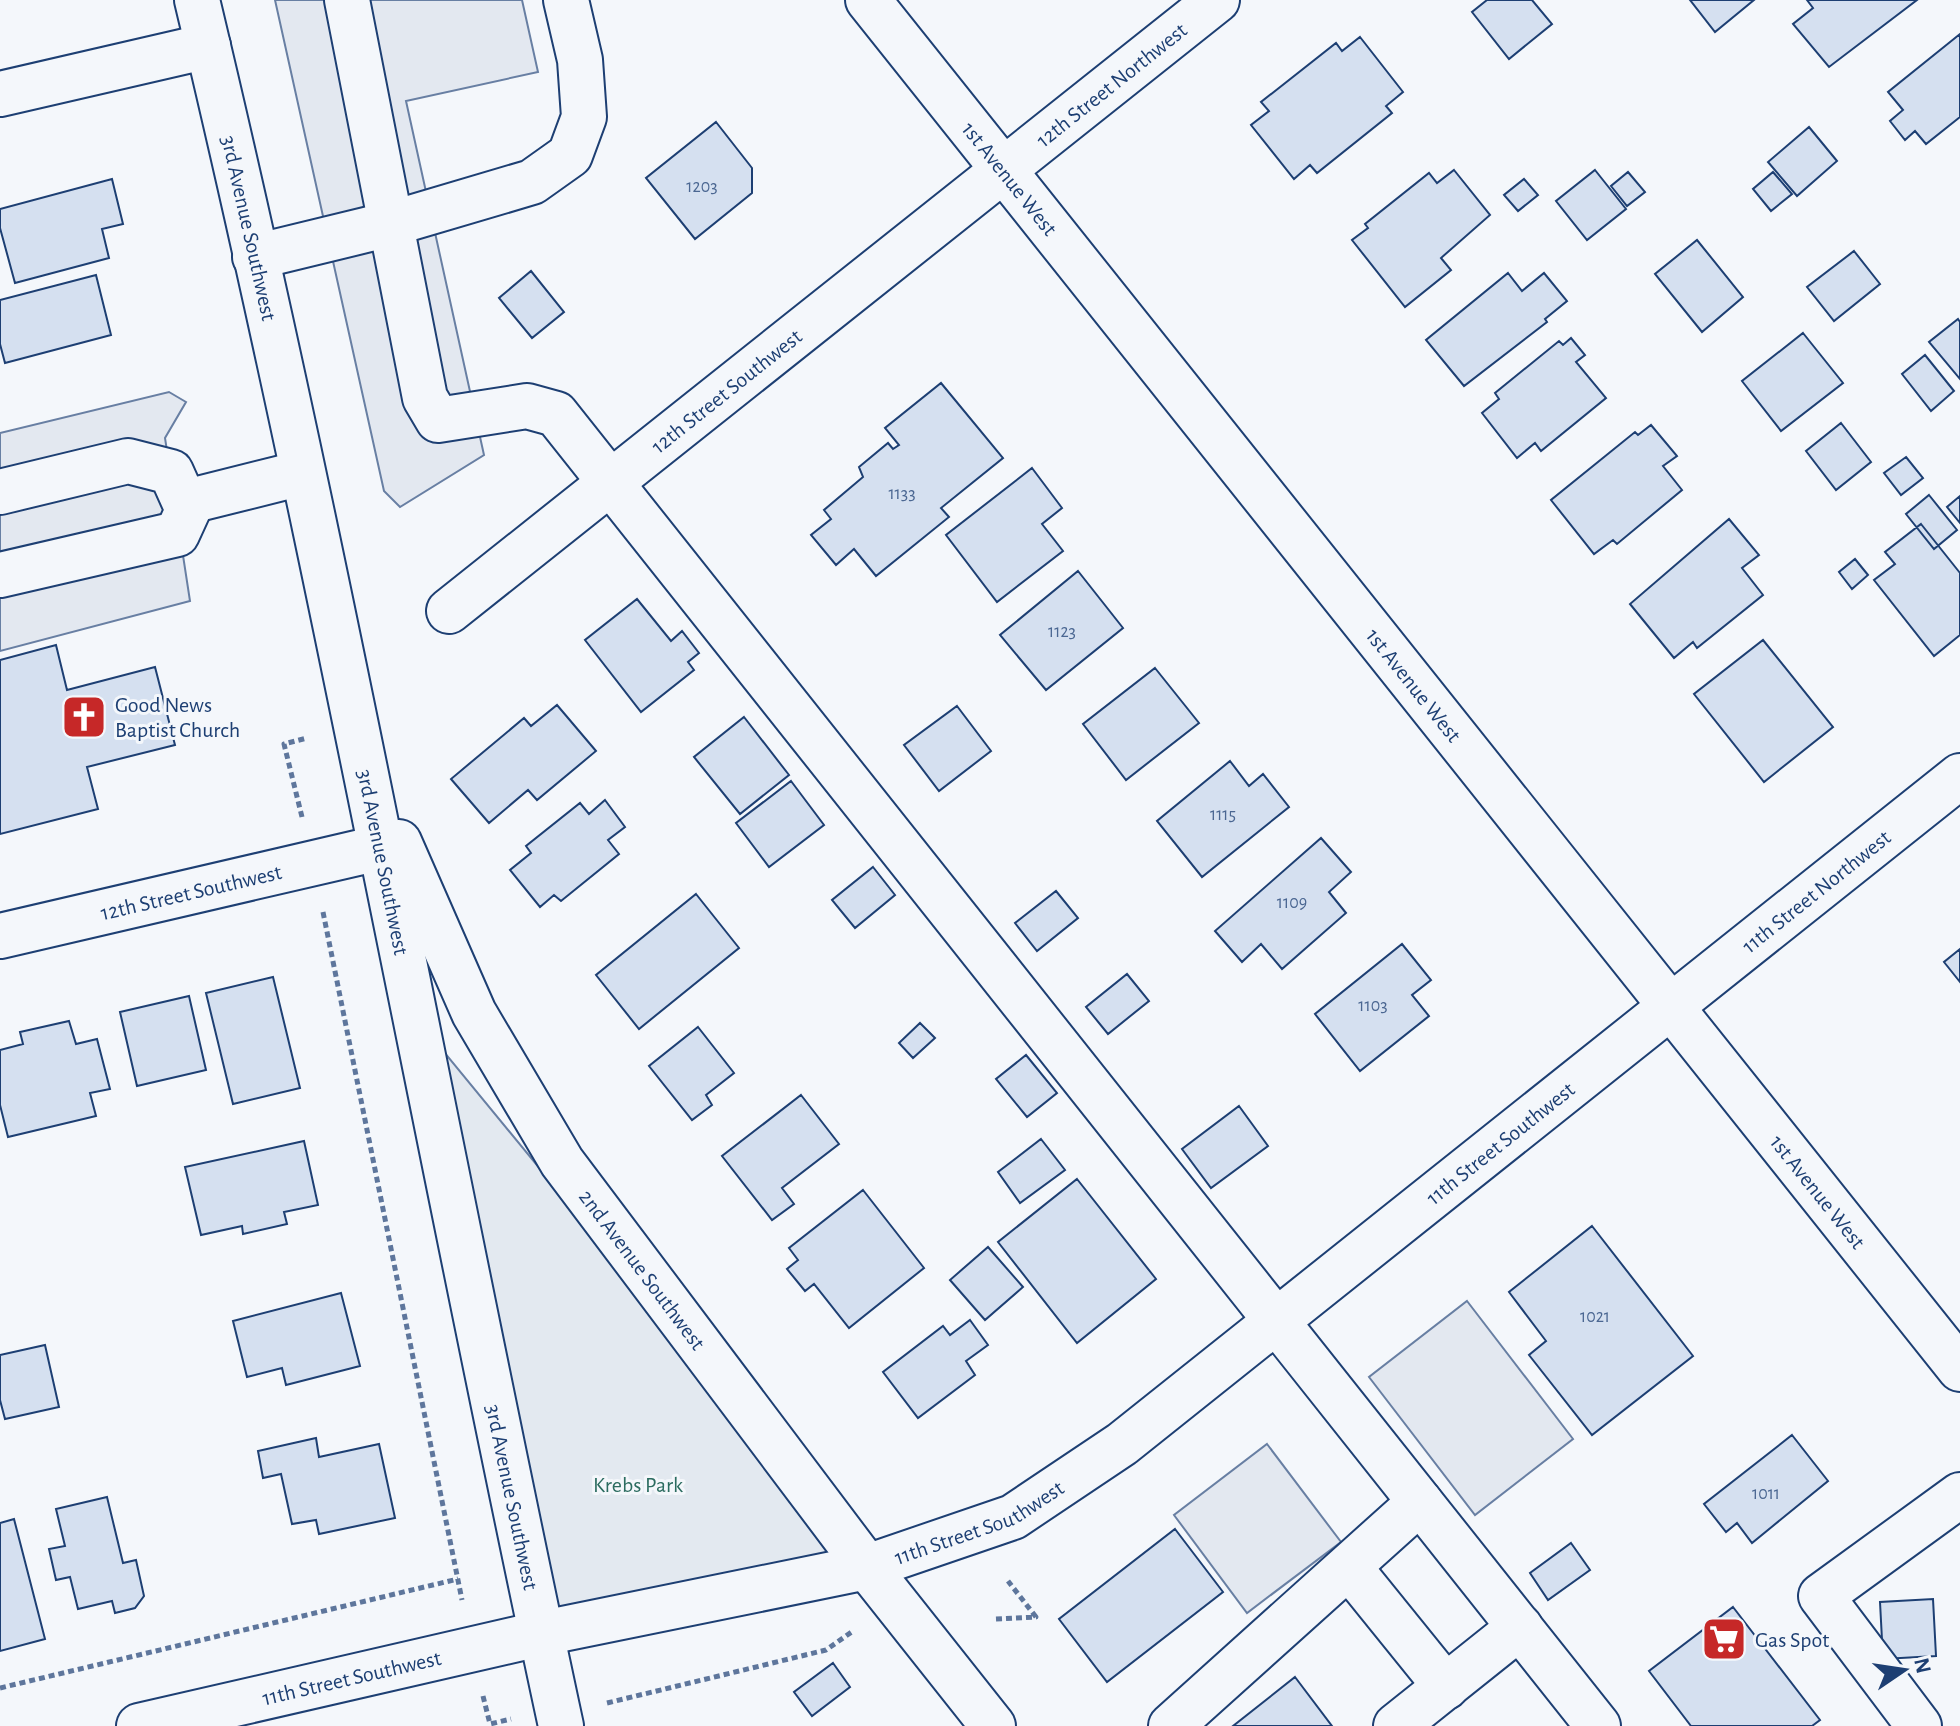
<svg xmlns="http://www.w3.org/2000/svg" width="1960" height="1726" font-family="'Alegreya Sans',sans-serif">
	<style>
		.green { fill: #e3e9f0; stroke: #687fa3; stroke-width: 2 }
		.parking { fill: #e3e8f0; stroke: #687fa3; stroke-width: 2 }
		.building { fill: #d5e0f0; stroke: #1d3f73; stroke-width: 2 }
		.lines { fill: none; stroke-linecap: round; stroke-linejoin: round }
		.minor-casing { stroke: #1d3f73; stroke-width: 48 }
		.major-casing { stroke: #1d3f73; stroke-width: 48 }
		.path { stroke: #5e769c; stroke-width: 5; stroke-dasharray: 6 4; stroke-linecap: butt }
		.minor { stroke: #f4f7fb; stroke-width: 44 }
		.major { stroke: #f4f7fb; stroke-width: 44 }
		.labels { text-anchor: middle; stroke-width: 6; stroke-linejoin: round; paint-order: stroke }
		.number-label { font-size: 18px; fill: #4b6792 }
		.street-label { font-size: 22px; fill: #1d3f73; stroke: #f4f7fb }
		.poi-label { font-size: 22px; fill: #1d3f73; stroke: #f4f7fb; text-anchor: start }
		.park-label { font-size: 22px; fill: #2c6c60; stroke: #f4f7fb }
	</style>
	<rect width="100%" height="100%" fill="#f4f7fb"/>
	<path class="green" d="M412,1013L867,1567L543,1633Z"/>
	<path class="parking" d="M275,0H522L538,72L406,101L484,455L400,507L384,491Z
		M169,392L186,402L165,438L190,601L0,651V433Z
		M1467,1301L1573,1439L1475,1515L1369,1377Z
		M1267,1444L1341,1542L1247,1613L1174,1515Z"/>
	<path class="building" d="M1487,0H1532L1552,24L1509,59L1472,12Z
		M1690,0H1754L1715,32Z
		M1807,0H1917L1829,67L1793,24L1813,8Z
		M1960,34V117L1926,144L1915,131L1905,140L1890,121L1903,110L1888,92Z
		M1360,37L1403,92L1386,106L1392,113L1317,173L1310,165L1294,179L1251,125L1269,111L1261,102L1336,43L1342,51Z
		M716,122L752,168V193L695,239L646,178Z
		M1809,127L1837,161L1797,196L1768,162Z
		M1454,170L1490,215L1441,258L1451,270L1405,307L1352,240L1368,228L1365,224L1429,173L1437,183Z
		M1595,170L1626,209L1587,240L1556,201Z
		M1628,172L1645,192L1627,206L1611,186Z
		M1773,172L1792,194L1771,211L1753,189Z
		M112,179L123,224L102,229L109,258L15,283L0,228V209Z
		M1524,179L1538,195L1518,211L1504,195Z
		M1697,240L1743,297L1702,332L1655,274Z
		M1854,251L1880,284L1834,321L1807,287Z
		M531,271L564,312L532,338L499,298Z
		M1508,273L1522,291L1544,273L1567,301L1545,319L1547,322L1464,386L1426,340Z
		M96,275L111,335L5,363L0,344V300Z
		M1958,319L1960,322V379L1929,342Z
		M1803,333L1843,383L1781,431L1742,381Z
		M1571,338L1585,355L1576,362L1606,398L1541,451L1535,443L1517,458L1482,413L1499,399L1495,393L1559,341L1563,345Z
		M1925,355L1954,391L1931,411L1902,374Z
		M941,383L1003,458L941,508L949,517L876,576L854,549L836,565L811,535L831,519L824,510L863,477L859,467L888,443L893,449L899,445L885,428Z
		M1841,423L1871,462L1836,490L1806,451Z
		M1651,425L1677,456L1663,466L1682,490L1617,544L1613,540L1594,554L1551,500L1635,432L1638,435Z
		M1906,457L1923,478L1901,495L1884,473Z
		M1032,468L1062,508L1042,524L1063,551L997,602L946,535Z
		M1929,495L1957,530L1934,549L1906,514Z
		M1960,496V523L1947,507Z
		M1729,519L1759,555L1742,568L1763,595L1697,648L1693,642L1674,658L1630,604Z
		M1921,524L1960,573V635L1934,656L1874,580L1895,564L1885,552Z
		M1855,559L1868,575L1852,589L1839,572Z
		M1078,571L1123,628L1046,690L1000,635Z
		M637,599L671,641L682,631L699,653L688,662L694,670L641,712L585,640Z
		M1763,640L1833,727L1764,782L1694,694Z
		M56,645L67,690L155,667L175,745L87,767L98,809L0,834V660Z
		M1155,668L1199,723L1126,780L1083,724Z
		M557,705L596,751L537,800L528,790L489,823L451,779L524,718L531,726Z
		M957,706L991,751L939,791L904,745Z
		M744,717L789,775L740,814L694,757Z
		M1230,761L1249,786L1263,774L1289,807L1202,877L1157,821Z
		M791,781L824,825L769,867L736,823Z
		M605,800L625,827L608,840L619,854L561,901L554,895L540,907L510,870L531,853L526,846L580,803L589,814Z
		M1321,838L1351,872L1329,892L1346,913L1282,969L1261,944L1242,962L1215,931Z
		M873,867L895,895L855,928L832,900Z
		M1056,891L1078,918L1037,951L1015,923Z
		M696,894L739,948L639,1029L596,975Z
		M1402,944L1431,980L1412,995L1429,1016L1360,1071L1315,1014Z
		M1960,949V982L1944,962Z
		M1127,974L1149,1001L1108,1034L1086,1007Z
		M273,977L300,1088L233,1104L206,993Z
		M189,996L206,1070L137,1086L120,1012Z
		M69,1021L76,1044L97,1039L110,1089L90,1093L96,1116L8,1137L0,1105V1050L23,1044L20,1032Z
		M920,1023L935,1038L913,1058L899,1043Z
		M698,1027L734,1073L706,1095L712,1105L692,1120L649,1066Z
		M1026,1055L1057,1093L1027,1117L996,1079Z
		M801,1095L839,1144L782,1188L794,1204L772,1220L722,1156Z
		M1239,1106L1268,1146L1211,1188L1182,1149Z
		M1041,1139L1065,1170L1020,1203L998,1172Z
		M304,1141L318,1205L284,1212L287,1224L243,1234L242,1226L201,1235L185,1167Z
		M1077,1179L1156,1279L1077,1343L998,1242Z
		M863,1190L924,1268L849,1328L814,1284L805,1291L787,1269L798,1260L789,1248Z
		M1592,1226L1693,1356L1592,1435L1529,1355L1546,1341L1509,1292Z
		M988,1247L1023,1287L985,1320L950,1280Z
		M341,1293L360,1366L286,1385L282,1368L247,1377L233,1321Z
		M970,1320L988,1345L966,1361L975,1375L918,1418L883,1372L943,1326L950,1335Z
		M45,1345L59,1407L5,1419L0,1400V1355Z
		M1792,1435L1828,1481L1752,1543L1737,1523L1726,1532L1704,1504Z
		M316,1438L319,1457L379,1444L395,1518L319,1534L316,1520L292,1524L281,1474L263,1478L258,1451Z
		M107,1497L123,1563L136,1560L144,1596L135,1608L115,1613L112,1601L78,1609L70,1577L56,1580L49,1549L65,1546L56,1509Z
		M14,1519L45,1639L0,1651V1523Z
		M1175,1529L1223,1592L1107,1682L1059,1619Z
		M1571,1543L1590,1570L1548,1600L1530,1573Z
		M1933,1599L1936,1656L1883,1659L1880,1602Z
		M1733,1607L1820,1720L1812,1726H1691L1649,1671Z
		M833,1663L850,1687L812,1716L794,1692Z
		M1295,1677L1332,1726H1233Z"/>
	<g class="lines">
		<g class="minor-casing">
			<g id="minor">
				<path d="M347,0L425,398L438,420L527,406L556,414L1598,1726"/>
				<path d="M0,94L208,46"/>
				<path d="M255,257L390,224L532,182L570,155L584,117L580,60L566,0"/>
				<path d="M0,492L128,461L171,472L188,510L177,534L0,575"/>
				<path d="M186,502L302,473"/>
				<path id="s1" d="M449,611L1217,0"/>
				<path id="s2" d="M0,936L383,847"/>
				<path d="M1349,1567L1446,1687"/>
				<path id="s3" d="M139,1726L543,1633L867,1567L1013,1517L1122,1444L1960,776"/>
				<path d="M1171,1726L1420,1502"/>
				<path d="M1396,1726L1520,1627"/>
				<path d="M1919,1726L1821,1596L1960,1495"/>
			</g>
		</g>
		<g class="major-casing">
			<g id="major">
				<path id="s4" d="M197,0C334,572 437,1151 561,1726"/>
				<path id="s5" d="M868,0L1960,1369"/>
				<path id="s6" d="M399,842L474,1013L562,1162L867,1567L993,1726"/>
			</g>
		</g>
		<path class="path" d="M302,817L284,744L307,738
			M323,912L462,1600
			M996,1619L1036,1617L1008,1581
			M0,1688L458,1579
			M483,1696L490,1724L511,1719
			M607,1703L826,1650L853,1631"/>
		<use href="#minor" class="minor"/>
		<use href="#major" class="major"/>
	</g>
	<defs>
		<g id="church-square" transform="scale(2.3)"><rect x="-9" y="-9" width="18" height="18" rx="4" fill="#c62828" stroke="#f4f7fb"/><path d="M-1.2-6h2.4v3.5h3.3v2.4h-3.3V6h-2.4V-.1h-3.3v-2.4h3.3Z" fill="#fff"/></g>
		<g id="supermarket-square" transform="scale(2.3)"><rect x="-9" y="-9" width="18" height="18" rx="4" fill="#c62828" stroke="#f4f7fb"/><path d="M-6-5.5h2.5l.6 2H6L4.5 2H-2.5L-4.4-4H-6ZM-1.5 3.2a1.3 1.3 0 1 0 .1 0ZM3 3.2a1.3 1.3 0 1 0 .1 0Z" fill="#fff"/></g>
	</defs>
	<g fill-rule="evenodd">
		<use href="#church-square" x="84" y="717"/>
		<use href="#supermarket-square" x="1724" y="1639"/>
	</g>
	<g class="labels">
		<g class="number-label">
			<text x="702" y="192">1203</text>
			<text x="902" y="499">1133</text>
			<text x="1062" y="637">1123</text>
			<text x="1223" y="820">1115</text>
			<text x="1292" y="908">1109</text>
			<text x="1373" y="1011">1103</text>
			<text x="1595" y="1322">1021</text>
			<text x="1766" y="1499">1011</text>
		</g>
		<g class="street-label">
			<text dy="8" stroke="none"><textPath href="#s1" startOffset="846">12th Street Northwest</textPath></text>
			<text dy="8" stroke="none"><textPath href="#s5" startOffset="228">1st Avenue West</textPath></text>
			<text dy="8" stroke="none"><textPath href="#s4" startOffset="234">3rd Avenue Southwest</textPath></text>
			<text dy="8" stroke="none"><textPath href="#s1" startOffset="354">12th Street Southwest</textPath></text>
			<text dy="8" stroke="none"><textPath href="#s5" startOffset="876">1st Avenue West</textPath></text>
			<text dy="8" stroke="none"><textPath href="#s4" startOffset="882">3rd Avenue Southwest</textPath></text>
			<text dy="8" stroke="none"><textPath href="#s3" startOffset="1918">11th Street Northwest</textPath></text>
			<text dy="8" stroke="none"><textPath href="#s2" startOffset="196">12th Street Southwest</textPath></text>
			<text dy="8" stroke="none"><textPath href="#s3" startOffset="1514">11th Street Southwest</textPath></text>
			<text dy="8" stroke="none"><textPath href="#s5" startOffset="1524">1st Avenue West</textPath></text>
			<text dy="8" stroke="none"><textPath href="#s6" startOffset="494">2nd Avenue Southwest</textPath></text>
			<text dy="8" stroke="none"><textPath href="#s4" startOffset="1530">3rd Avenue Southwest</textPath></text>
			<text dy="8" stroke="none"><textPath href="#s3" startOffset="866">11th Street Southwest</textPath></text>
			<text dy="8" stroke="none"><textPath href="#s3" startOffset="218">11th Street Southwest</textPath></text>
		</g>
		<g class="poi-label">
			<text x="115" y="712">Good News<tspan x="115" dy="25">Baptist Church</tspan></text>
			<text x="1755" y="1647">Gas Spot</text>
		</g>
		<g class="park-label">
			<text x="638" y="1492">Krebs Park</text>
		</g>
	</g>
	<g transform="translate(1904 1670) rotate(77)" stroke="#f4f7fb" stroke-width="6" paint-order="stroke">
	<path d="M0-6L14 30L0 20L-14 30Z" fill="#1d3f73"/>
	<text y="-12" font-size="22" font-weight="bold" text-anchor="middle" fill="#1d3f73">N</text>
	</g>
</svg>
